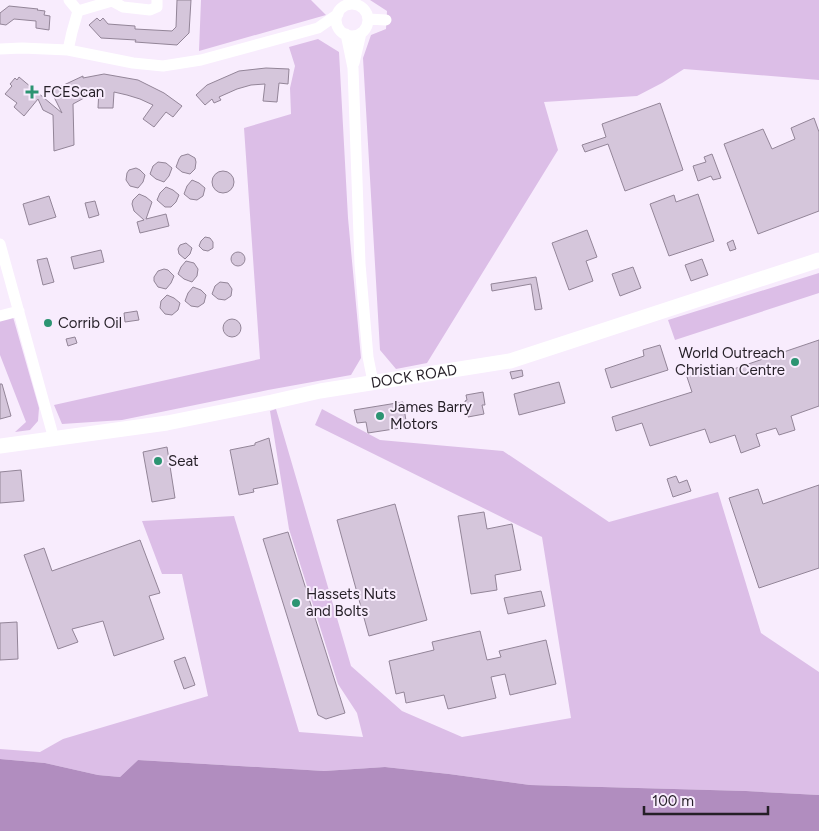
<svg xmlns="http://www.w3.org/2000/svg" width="819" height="831" font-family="Figtree,sans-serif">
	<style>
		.green { fill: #dcbee7 }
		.water { fill: #b18dbf }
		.building { fill: #d5c6db; stroke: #938598 }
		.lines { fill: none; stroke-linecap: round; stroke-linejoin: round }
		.minor { stroke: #fff; stroke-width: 11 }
		.major { stroke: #fff; stroke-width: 15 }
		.poi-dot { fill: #2c9472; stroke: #f8ecfd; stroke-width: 2 }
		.labels { text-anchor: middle; stroke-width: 4; stroke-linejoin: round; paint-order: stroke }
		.poi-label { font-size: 15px; fill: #251f27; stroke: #f8ecfd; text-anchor: start }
		.street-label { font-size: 15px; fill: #251f27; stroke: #f8ecfd }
	</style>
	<rect width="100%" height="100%" fill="#f8ecfd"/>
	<path class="green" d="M201,0H311L326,15L199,51Z
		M370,0H819V80L684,69L662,83L637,96L544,102L558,150L427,363L396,369L380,350L363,58L371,35L386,29L387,11Z
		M318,39L339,52L348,218L361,358L351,375L268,390L122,420L62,424L54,405L260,359L244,128L291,114L290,88L295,66L289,47Z
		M819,273V293L675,340L668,320Z
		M13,317L39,408L38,421L30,430L15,432L26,422L0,355V321Z
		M276,409L351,666L402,711L462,737L571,718L542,537L315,425L322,409L380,440L503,451L609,522L718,492L761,633L819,672V795L746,791L530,785L449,774L385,767L324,771L138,760L120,777L98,775L45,763L0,759V749L40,752L63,739L208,696L182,574H162L142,521L234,516L299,732L363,737L357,713L338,684L289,529L270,411Z"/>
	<path class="water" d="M0,759L45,763L98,775L120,777L138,760L324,771L385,767L449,774L530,785L746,791L819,795V831H0Z"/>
	<path class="building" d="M177,0H191L189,33L177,45L135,42L136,40L101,38L89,25L97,18L100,21L103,18L108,24L135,26V29L172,31L176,27Z
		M9,6L38,9L37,10L45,11L44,15L50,16L49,30L36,28V21L14,19L6,25L0,24V13Z
		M266,68L289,69L288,84L279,83L277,102L263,101L265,84L251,85L237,89L219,97L221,100L214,103L212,99L205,105L196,95L207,85L239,71Z
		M104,74L138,80L164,93L182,106L173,117L166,112L154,127L143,119L153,105L140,99L127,95L114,92L113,108H98L99,89L84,92V98L73,104L74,145L54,151L53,115L43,110L38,99L24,116L14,107L17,103L5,94L12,86L10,84L15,78L17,80L19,77L62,113L51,91L83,76V78Z
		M660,103L683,170L625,191L608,144L585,152L582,145L606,137L602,124Z
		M814,118L819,132V211L758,234L724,144L763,129L772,149L795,139L791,128Z
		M188,154L195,158L196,162L195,169L190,174L182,172L176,167L179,159L181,156Z
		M712,154L721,178L713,180L711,176L698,181L693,166L706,162L704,157Z
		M158,162L166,163L172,168L169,176L164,182L156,179L150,174L153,166Z
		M136,168L140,170L145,175L143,182L138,188L130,186L126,180L127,173L129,170Z
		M212 182a11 11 0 1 1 22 0a11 11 0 1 1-22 0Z
		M192,180L199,183L205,188L203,196L197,200L190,199L184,194L187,186Z
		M166,187L173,190L179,195L176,202L171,207H165L157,200L160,193Z
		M139,194L146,197L152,202L146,219L166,214L169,226L140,233L137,222L144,220L134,211L132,204L133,200Z
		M698,194L714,241L669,256L650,204L674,195L676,202Z
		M49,196L56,217L29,225L23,204Z
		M95,201L99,215L89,218L85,203Z
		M587,230L597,257L586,261L593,281L569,290L552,243Z
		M205,237L210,238L213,242V248L208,251L203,250L199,246L201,241Z
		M733,240L736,249L730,251L727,243Z
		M186,243L192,248L190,254L185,259L179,254L178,249L180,245Z
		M101,250L104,262L74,269L71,257Z
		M231 259a7 7 0 1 1 14 0a7 7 0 1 1-14 0Z
		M47,258L54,282L43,285L37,260Z
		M702,259L708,275L691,281L685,265Z
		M186,261L194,263L198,269L197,276L192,282L184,279L178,274L181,267Z
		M633,267L641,288L620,296L612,274Z
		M164,269L168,270L174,276L171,283L166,289L158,287L154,281V277L158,271Z
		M536,277L542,309L535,310L531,284L492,291L491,284Z
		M220,282L228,283L232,289L231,296L225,300L218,299L212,294L215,286Z
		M193,287L201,290L206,295L204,303L198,307L191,306L185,301L188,293Z
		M167,295L174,298L180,303L178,310L172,315L165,314L160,308L161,301Z
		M137,311L139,320L125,322L124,313Z
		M223 328a9 9 0 1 1 18 0a9 9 0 1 1-18 0Z
		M75,337L77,343L68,346L66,339Z
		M819,340V406L791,416L795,430L779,435L776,428L756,434L760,446L741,453L735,435L710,443L705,429L650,446L642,423L616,431L612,417L692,392L686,374L713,365L716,375Z
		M660,345L668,370L611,388L605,369L644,356L643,350Z
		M522,370L523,376L512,379L510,372Z
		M559,382L565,403L519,415L514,394Z
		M0,384H2L11,416L0,419Z
		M483,392L485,405H482L484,414L468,417L465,401L467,400L466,395Z
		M403,402L407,427L368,433L366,422L357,423L354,410Z
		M269,438L278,484L253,489L254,492L239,495L230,450L255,445V443Z
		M167,447L175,498L152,502L143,452Z
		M21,470L24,501L0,503V472Z
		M676,476L679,483L687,480L691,491L673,497L667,479Z
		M819,485V568L759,588L729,498L758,489L763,504Z
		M395,504L427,620L369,636L337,520Z
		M484,512L487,529L512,524L521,570L495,575L497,590L471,594L458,516Z
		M288,532L345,713L326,719L318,715L263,539Z
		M140,540L160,593L149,596L164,639L114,656L103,621L72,629L78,642L58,649L24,555L44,548L52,571Z
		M541,591L545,606L508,614L504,598Z
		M17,622L18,659L0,660V623Z
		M480,631L487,660L501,657L499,651L546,640L556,684L510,695L505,674L491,677L496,698L448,709L444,695L406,703L404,692L396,694L389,661L434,650L432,642Z
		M185,657L195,685L184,689L174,661Z"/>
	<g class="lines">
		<path class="minor" d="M69,0L78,11
			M112,1L123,7L150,10L157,7V0
			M336 20a16 16 0 1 1 32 0a16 16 0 1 1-32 0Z
			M368,19L386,20
			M346,34L353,68L360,264L368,357L373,382
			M0,49L22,48L68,50L133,63L163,66L201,60L318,28L338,14
			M68,50L72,32L78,11L112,1L114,0
			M354,63L361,33
			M0,244L54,439
			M0,316L19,311"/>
		<path class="major" id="s1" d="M0,446L167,423L272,402L320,391L510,361L819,260"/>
	</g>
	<g class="poi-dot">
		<path d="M29.5 84.5h5v5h5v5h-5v5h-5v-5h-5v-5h5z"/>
		<circle cx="48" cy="323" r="5"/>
		<circle cx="795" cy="362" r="5"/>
		<circle cx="380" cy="416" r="5"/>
		<circle cx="158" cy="461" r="5"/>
		<circle cx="296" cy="603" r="5"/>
	</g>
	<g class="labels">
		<g class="poi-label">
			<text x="43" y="97">FCEScan</text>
			<text x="58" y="328">Corrib Oil</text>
			<text x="785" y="358" text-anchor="end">World Outreach<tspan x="785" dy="17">Christian Centre</tspan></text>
			<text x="390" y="412">James Barry<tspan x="390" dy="17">Motors</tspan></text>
			<text x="168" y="466">Seat</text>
			<text x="306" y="599">Hassets Nuts<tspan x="306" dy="17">and Bolts</tspan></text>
		</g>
		<g class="street-label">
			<text dy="5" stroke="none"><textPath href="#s1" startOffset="420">DOCK ROAD</textPath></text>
		</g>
	</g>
	<path d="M644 806v8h124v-8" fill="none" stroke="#251f27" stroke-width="2.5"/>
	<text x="652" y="806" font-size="15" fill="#251f27" stroke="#f8ecfd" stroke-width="4" paint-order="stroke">100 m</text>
</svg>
